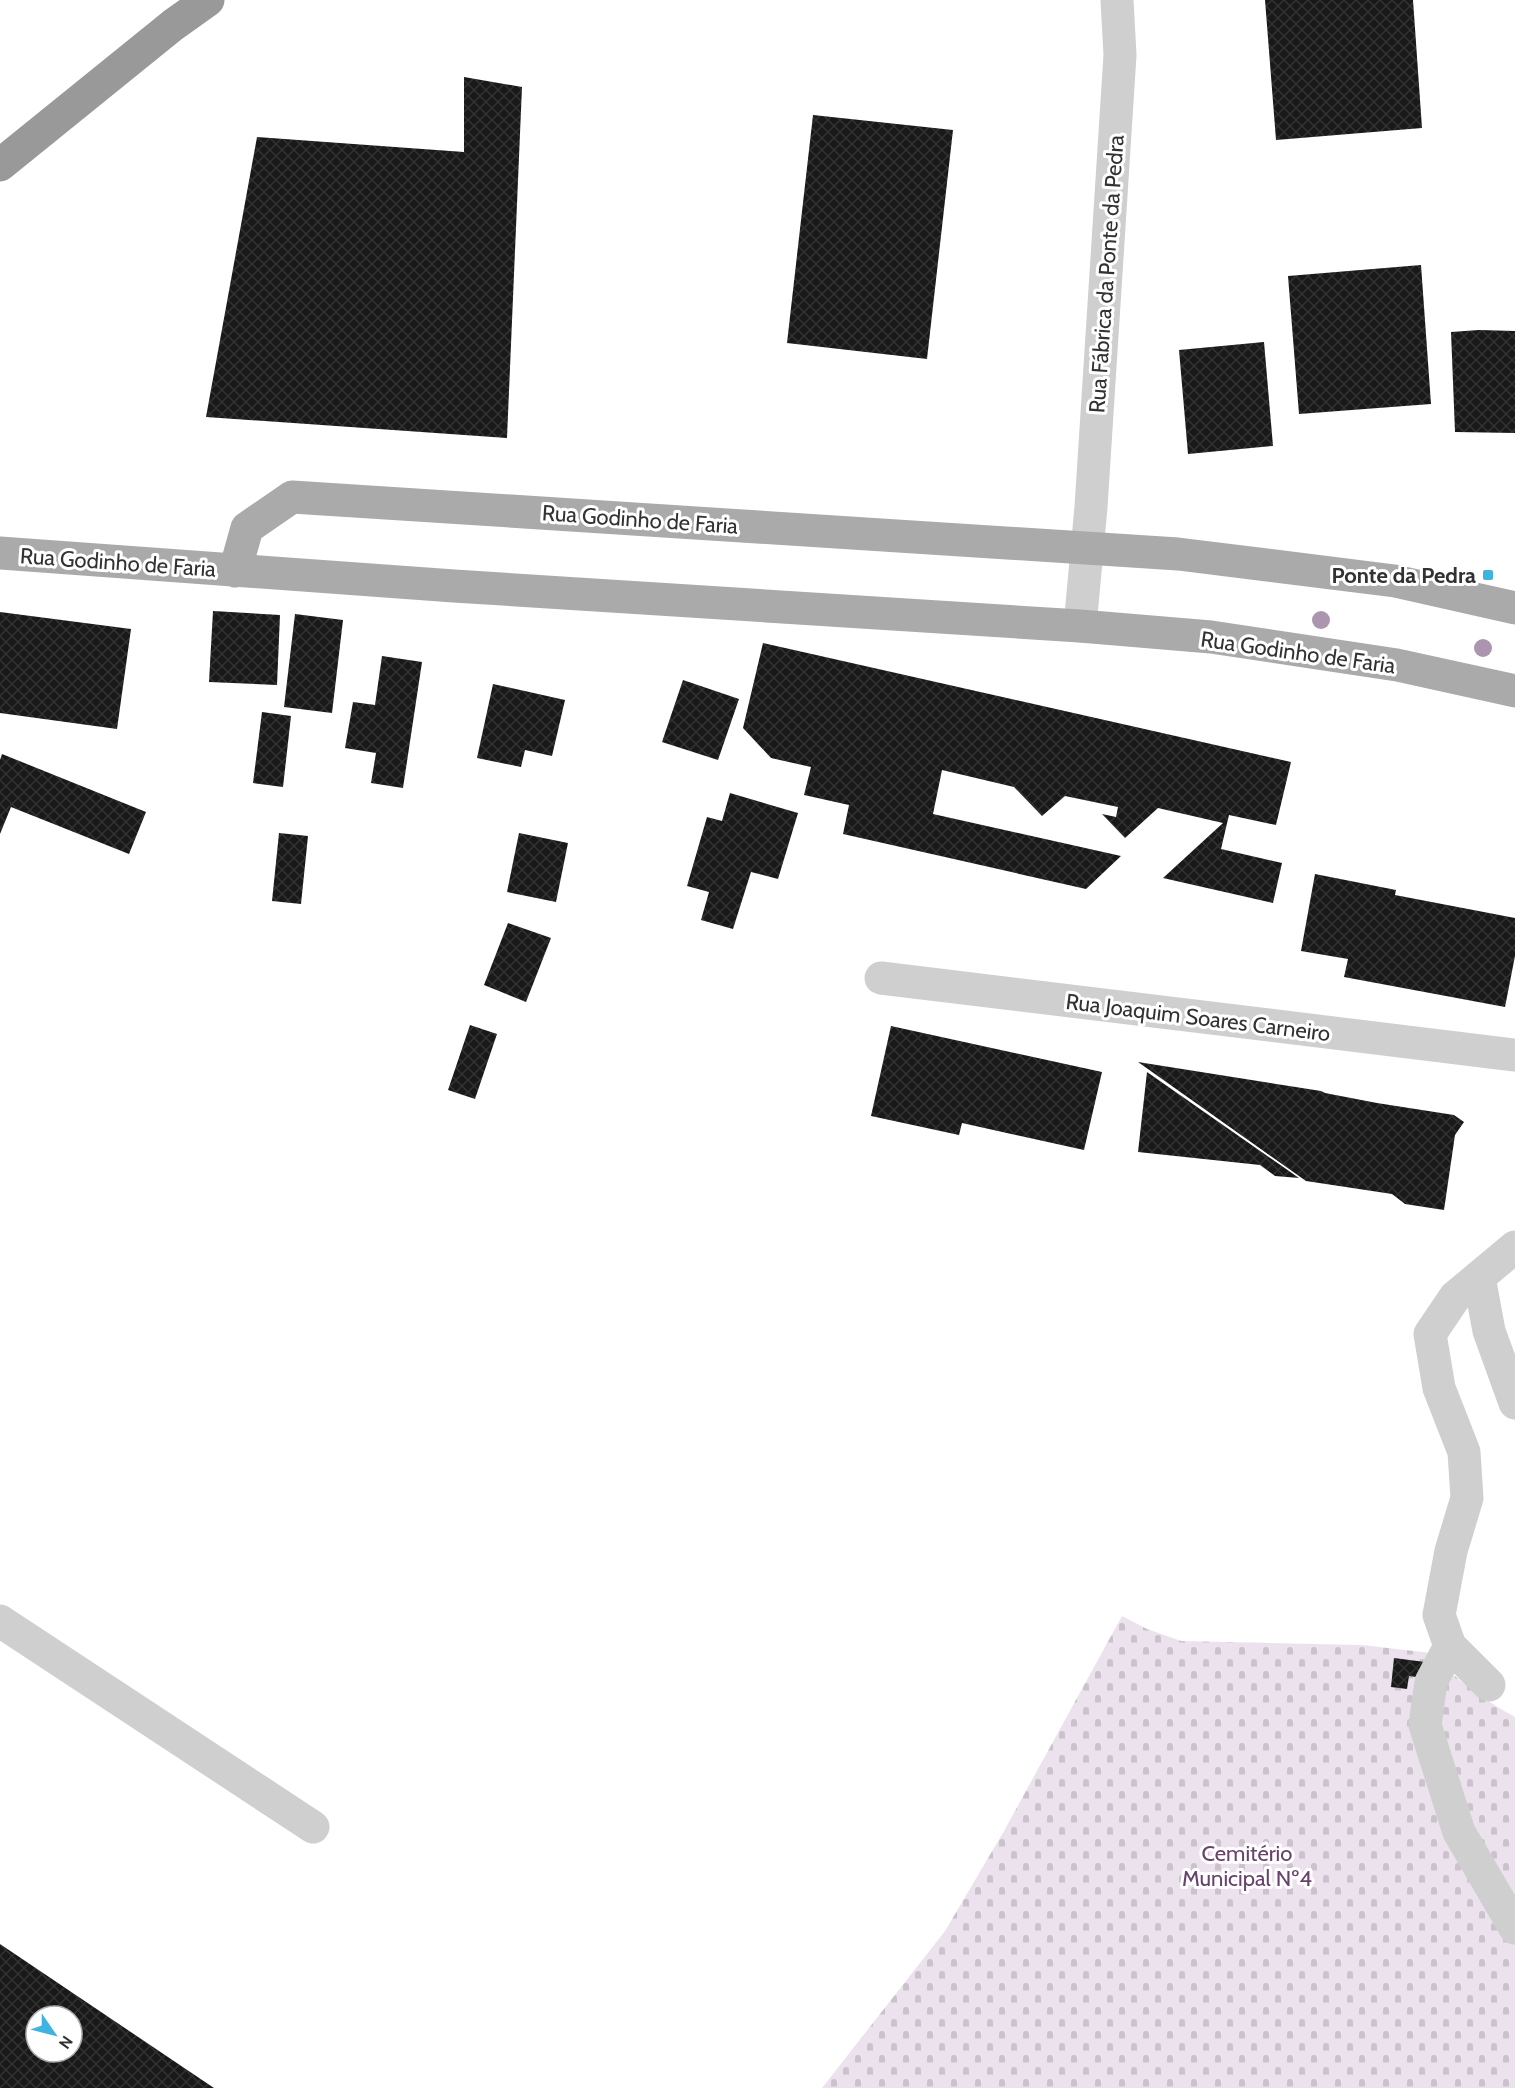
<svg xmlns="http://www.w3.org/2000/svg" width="1515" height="2088" font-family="Cabin,sans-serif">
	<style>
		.cemetery { fill: url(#cemetery-stones) }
		.building { fill: url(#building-cross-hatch); fill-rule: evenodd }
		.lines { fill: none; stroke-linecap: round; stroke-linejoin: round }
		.minor { stroke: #cfcfcf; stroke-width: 33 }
		.major { stroke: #aaa; stroke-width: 33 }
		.highway { stroke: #999; stroke-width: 33 }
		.tree { fill: #ac96af }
		.poi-dot { fill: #3fb2df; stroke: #fff; stroke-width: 2 }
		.labels { text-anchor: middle; stroke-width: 6; stroke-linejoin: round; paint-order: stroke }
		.street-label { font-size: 22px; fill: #323232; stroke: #fff }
		.poi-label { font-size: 22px; font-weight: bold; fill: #323232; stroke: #fff; text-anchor: end }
		.park-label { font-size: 22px; fill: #68416d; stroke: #fff }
	</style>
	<defs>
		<pattern id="cemetery-stones" width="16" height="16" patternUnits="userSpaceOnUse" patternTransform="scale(1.5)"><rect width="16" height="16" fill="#ece2ee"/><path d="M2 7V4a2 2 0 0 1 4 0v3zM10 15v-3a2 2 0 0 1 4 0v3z" fill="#cbc2cd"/></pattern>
		<pattern id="building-cross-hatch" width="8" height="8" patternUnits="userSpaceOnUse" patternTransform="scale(1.5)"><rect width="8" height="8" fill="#191919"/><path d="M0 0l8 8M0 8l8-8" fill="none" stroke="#323232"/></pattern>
	</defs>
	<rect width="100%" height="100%" fill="#fff"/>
	<path class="cemetery" d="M1122,1616L1147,1629L1181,1641L1362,1645L1431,1653C1455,1679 1484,1700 1515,1717V2088H822L945,1931L1004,1831Z"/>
	<path class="building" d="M1265,0H1413L1422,128L1276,140Z
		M464,77L522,87L507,438L206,417L257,137L464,152Z
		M813,115L953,130L927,359L787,343Z
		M1421,265L1431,404L1299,414L1288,276Z
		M1479,330L1515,331V433L1455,432L1451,332Z
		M1264,342L1273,446L1188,454L1179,350Z
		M213,611L280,615L277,685L209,682Z
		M0,612L131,629L117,729L0,713Z
		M295,614L343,620L332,713L284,707Z
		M763,643L1291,762L1276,825L1229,815L1221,849L1282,863L1273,903L1163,878L1223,823L1158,808L1125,838L1102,814L1116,817L1118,807L1065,796L1042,816L1014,787L942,770L933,814L1121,856L1086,889L843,834L849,805L804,795L811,767L771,758L743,728Z
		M382,656L422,662L403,788L371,783L376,753L345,748L353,702L375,705Z
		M683,680L739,699L718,760L662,742Z
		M493,684L565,700L552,756L525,750L521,767L477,758Z
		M262,712L291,716L283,787L253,783Z
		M2,754L146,812L129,854L11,807L0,834V760Z
		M730,793L798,813L778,879L751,872L733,929L701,920L709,892L687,886L707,817L722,821Z
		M279,833L308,836L301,904L272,901Z
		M519,833L568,843L556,902L507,892Z
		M1315,874L1396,890L1395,895L1515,918V956L1505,1007L1344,977L1348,959L1301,951Z
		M508,923L551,938L526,1002L484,985Z
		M470,1025L497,1034L475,1099L448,1090Z
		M891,1026L1102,1072L1084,1150L962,1123L959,1135L871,1116Z
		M1138,1062L1321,1091L1325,1093L1377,1103L1454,1115L1464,1122L1455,1135L1444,1210L1405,1204L1392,1194L1306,1181Z
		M1147,1072L1299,1178L1275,1176L1260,1165L1138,1152Z
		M1394,1658L1425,1662L1423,1678L1409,1676L1407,1689L1391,1687Z
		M0,1944L214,2088H0ZM36,2016H72V2052H36Z"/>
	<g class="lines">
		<path class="minor" d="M1080,626L1091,507L1120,55L1117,0
			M881,978L1515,1055
			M1479,1277L1489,1331L1515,1403
			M0,1621L313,1827
			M1450,1646L1431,1682L1425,1725L1459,1832L1515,1928
			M1489,1685L1450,1646L1439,1615L1451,1551L1467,1498L1464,1452L1439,1388L1430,1334L1455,1297L1515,1247"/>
		<path class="major" d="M0,553L454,586L1080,626L1211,637L1397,665L1515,691
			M235,571L247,528L292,497L1178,554L1395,581L1515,608"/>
		<path class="highway" d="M0,165L173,25L208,0"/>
	</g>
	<g class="tree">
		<circle cx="1321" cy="620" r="9"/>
		<circle cx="1483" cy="648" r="9"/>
	</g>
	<rect class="poi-dot" x="1482" y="569" width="12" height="12" rx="3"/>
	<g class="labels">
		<g class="street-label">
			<text transform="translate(1106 274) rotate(-86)" y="8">Rua Fábrica da Ponte da Pedra</text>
			<text transform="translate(640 519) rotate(4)" y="8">Rua Godinho de Faria</text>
			<text transform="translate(118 562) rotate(4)" y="8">Rua Godinho de Faria</text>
			<text transform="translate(1298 652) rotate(8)" y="8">Rua Godinho de Faria</text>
			<text transform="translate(1198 1017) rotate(7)" y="8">Rua Joaquim Soares Carneiro</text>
		</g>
		<g class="poi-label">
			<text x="1476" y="583">Ponte da Pedra</text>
		</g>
		<g class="park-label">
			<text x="1247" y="1861">Cemitério<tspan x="1247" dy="25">Municipal Nº4</tspan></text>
		</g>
	</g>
	<g transform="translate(54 2034) rotate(125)"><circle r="28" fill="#ffffff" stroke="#adadad" stroke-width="1.5"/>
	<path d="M0-4.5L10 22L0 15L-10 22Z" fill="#3fb2df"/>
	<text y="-9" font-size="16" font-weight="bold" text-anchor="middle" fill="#323232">N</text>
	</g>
</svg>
